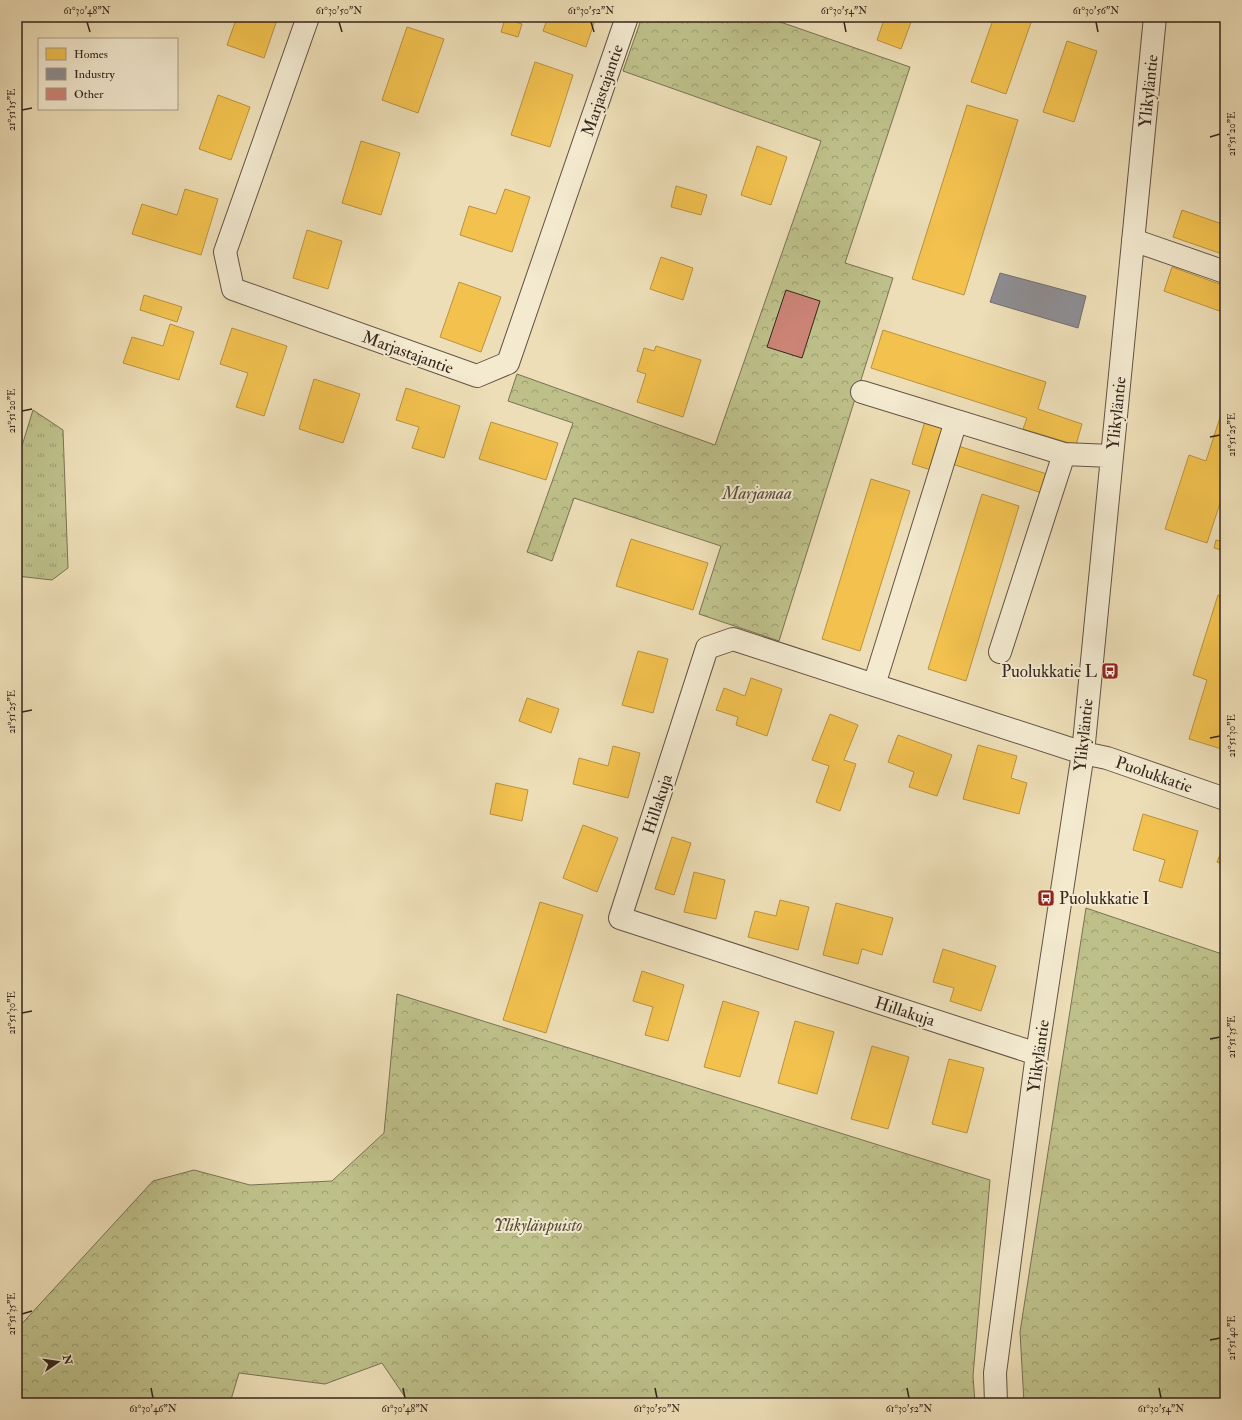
<svg xmlns="http://www.w3.org/2000/svg" width="1242" height="1420" font-family="'IM FELL Double Pica',serif">
	<style>
		.grass { fill: url(#grass-tufts); stroke: #7a7254 }
		.forest { fill: url(#forest-crowns); stroke: #7a7254 }
		.homes { fill: #f2c14e; stroke: #b9923f }
		.industry { fill: #8d8d92; stroke: #736e6f }
		.building { fill: #cc8477; stroke: #35251d }
		.lines { fill: none; stroke-linecap: round; stroke-linejoin: round }
		.minor-casing { stroke: #635344; stroke-width: 24 }
		.minor { stroke: #f3ead0; stroke-width: 22 }
		.ticks { fill: none; stroke: #35251d; stroke-width: 1.5 }
		.labels { text-anchor: middle; stroke-width: 4; stroke-linejoin: round; paint-order: stroke }
		.street-label { font-size: 17px; fill: #35251d; stroke: #f3ead0 }
		.park-label { font-size: 17px; font-style: italic; fill: #574c38; stroke: #f3ead0 }
		.poi-label { font-size: 17px; fill: #35251d; stroke: #f3ead0; text-anchor: end }
		.neatline { fill: none; stroke: #35251d; stroke-width: 1.5 }
		.ticks-label { font-size: 10px; text-anchor: middle; fill: #35251d }
	</style>
	<defs>
		<pattern id="grass-tufts" width="24" height="20" patternUnits="userSpaceOnUse"><rect width="24" height="20" fill="#bec08a"/><path d="M3 7l-1-3M5 7V3M7 7l1-3M15 17l-1-3M17 17v-4M19 17l1-3" fill="none" stroke="#9b9c70"/></pattern>
		<pattern id="forest-crowns" width="20" height="18" patternUnits="userSpaceOnUse"><rect width="20" height="18" fill="#bec08a"/><path d="M2 6a3 3 0 1 1 6 0M12 15a3 3 0 1 1 6 0" fill="none" stroke="#9b9c70"/></pattern>
	</defs>
	<rect width="100%" height="100%" fill="#eddeb7"/>
	<filter id="stains"><feTurbulence type="fractalNoise" baseFrequency=".005" numOctaves="4"/><feColorMatrix values="0 0 0 0 .2 0 0 0 0 .09 0 0 0 0 .02 0 0 0 .5 -.17"/></filter>
	<radialGradient id="worn" r=".72"><stop offset=".6" stop-color="#630" stop-opacity="0"/><stop offset="1" stop-color="#630" stop-opacity=".3"/></radialGradient>
	<path class="grass" d="M33,410L63,430L68,568L52,580L17,576V462Z"/>
	<path class="forest" d="M642,17H766L910,67L845,263L893,278L779,641L699,614L721,546L574,498L552,561L527,552L573,423L508,401L517,374L715,445L821,141L623,71Z
		M1086,908L1225,955V1403H1024L1020,1332Z
		M397,994L990,1180L973,1376L975,1403H409L382,1363L325,1384L239,1373L230,1403H17V1329L153,1181L194,1170L250,1185L332,1181L384,1133Z"/>
	<path class="homes" d="M237,17H278L264,58L227,45Z
		M548,17H596L586,47L543,31Z
		M885,17H913L901,49L877,40Z
		M994,17H1033L1006,94L971,82Z
		M505,19L522,24L518,37L501,32Z
		M407,27L444,39L418,113L382,100Z
		M1067,41L1097,51L1074,122L1043,112Z
		M535,62L573,75L550,147L511,135Z
		M218,95L250,107L231,160L199,149Z
		M967,105L1018,120L964,295L912,279Z
		M361,141L400,153L381,215L342,203Z
		M757,146L787,157L771,205L741,195Z
		M676,186L707,195L701,215L671,207Z
		M185,189L218,199L201,255L132,234L142,204L177,215Z
		M505,189L530,197L512,252L460,235L469,206L496,214Z
		M1182,210L1225,225V255L1173,237Z
		M307,230L342,241L328,289L293,278Z
		M661,257L693,268L683,300L650,289Z
		M1172,267L1225,286V313L1164,291Z
		M459,282L501,297L481,352L440,337Z
		M144,295L182,307L177,322L140,310Z
		M170,324L194,332L179,380L123,363L132,337L163,346Z
		M232,328L287,346L264,416L236,407L248,373L220,364Z
		M883,330L1046,382L1038,409L1082,424L1076,445L1023,429L1027,418L871,368Z
		M656,346L701,360L683,417L637,402L646,374L637,371L644,348L654,351Z
		M314,379L360,394L343,443L299,429Z
		M406,388L460,406L444,458L412,448L419,427L396,420Z
		M1225,402V488L1207,543L1165,529L1189,455L1206,461Z
		M926,418L946,425L931,470L912,464Z
		M491,422L558,443L546,480L479,459Z
		M955,445L1047,474L1042,493L949,463Z
		M871,479L910,491L860,651L822,639Z
		M982,494L1019,506L966,681L928,669Z
		M631,539L708,563L693,610L616,586Z
		M1216,540L1225,542V551L1214,548Z
		M1218,595L1225,597V750L1189,739L1207,680L1193,675Z
		M638,651L668,659L653,713L622,705Z
		M751,678L782,689L767,736L736,725L738,717L716,710L724,688L745,696Z
		M527,698L559,709L551,733L519,721Z
		M830,714L858,725L844,760L856,764L840,811L816,802L829,766L812,760Z
		M898,735L952,755L937,796L909,787L914,772L888,762Z
		M978,745L1017,756L1011,778L1027,783L1019,814L963,799Z
		M613,746L640,753L628,798L573,784L579,758L608,766Z
		M496,783L528,790L522,821L490,814Z
		M1143,814L1198,831L1182,888L1159,881L1165,860L1133,850Z
		M583,825L618,838L597,892L563,878Z
		M672,837L691,843L674,895L655,889Z
		M1225,842V865L1217,862Z
		M694,872L725,880L716,919L684,912Z
		M780,900L809,907L798,950L748,937L755,911L776,916Z
		M540,902L583,915L546,1033L503,1020Z
		M836,903L893,918L882,955L862,949L858,964L823,955Z
		M943,949L996,966L981,1011L950,1001L954,988L933,982Z
		M642,971L684,985L668,1041L645,1035L653,1007L633,1001Z
		M723,1001L759,1012L740,1077L704,1067Z
		M795,1021L834,1032L817,1094L778,1083Z
		M872,1046L909,1057L888,1129L851,1119Z
		M949,1059L984,1068L967,1133L932,1124Z"/>
	<path class="industry" d="M1000,273L1086,296L1078,328L990,302Z"/>
	<path class="building" d="M786,290L820,301L802,358L767,347Z"/>
	<g class="lines">
		<g class="minor-casing">
			<path id="minor" d="M308,17L225,252L233,289L477,376L508,363L627,17
				M1133,240L1225,272
				M862,392L1064,454
				M1000,652L1064,454L1111,456
				M874,685L956,421
				M1037,1054L620,918L707,648L733,639L1083,753L1107,758L1225,799
				M996,1403L995,1373L1037,1054L1083,753L1155,17"/>
		</g>
		<use href="#minor" class="minor"/>
	</g>
	<path class="ticks" d="M87,22L90,32M339,22L342,32M591,22L594,32M844,22L846,32M1096,22L1098,32M22,110L32,108M1210,137L1220,134M22,411L32,409M1210,437L1220,435M22,712L32,710M1210,738L1220,736M22,1013L32,1011M1210,1039L1220,1037M22,1314L32,1311M1210,1340L1220,1338M151,1388L153,1398M403,1388L405,1398M655,1388L657,1398M907,1388L909,1398M1159,1388L1161,1398"/>
	<defs>
		<g id="bus-square" transform="scale(0.9)"><rect x="-9" y="-9" width="18" height="18" rx="4" fill="#8f2418" stroke="#f3ead0"/><path d="M-5-6H5V4H4V6H2V4H-2V6H-4V4H-5ZM-3.5-4V0h7V-4ZM-3.5 1.2v1.5H-2V1.2ZM2 1.2v1.5H3.5V1.2Z" fill="#fff"/></g>
	</defs>
	<g fill-rule="evenodd">
		<use href="#bus-square" x="1110" y="671"/>
		<use href="#bus-square" x="1046" y="898"/>
	</g>
	<g class="labels">
		<g class="street-label">
			<text transform="translate(602 90) rotate(-71)" y="6">Marjastajantie</text>
			<text transform="translate(1148 91) rotate(-84)" y="6">Ylikyläntie</text>
			<text transform="translate(408 352) rotate(20)" y="6">Marjastajantie</text>
			<text transform="translate(1116 413) rotate(-84)" y="6">Ylikyläntie</text>
			<text transform="translate(1083 735) rotate(-84)" y="6">Ylikyläntie</text>
			<text transform="translate(1154 774) rotate(19)" y="6">Puolukkatie</text>
			<text transform="translate(657 804) rotate(-72)" y="6">Hillakuja</text>
			<text transform="translate(905 1011) rotate(18)" y="6">Hillakuja</text>
			<text transform="translate(1038 1056) rotate(-82)" y="6">Ylikyläntie</text>
		</g>
		<g class="park-label">
			<text x="757" y="499">Marjamaa</text>
			<text x="538" y="1231">Ylikylänpuisto</text>
		</g>
		<g class="poi-label">
			<text x="1097" y="677">Puolukkatie L</text>
			<text x="1059" y="904" text-anchor="start">Puolukkatie I</text>
		</g>
	</g>
	<rect width="1242" height="1420" fill="none" stroke="#eddeb7" stroke-width="44"/>
	<rect x="38" y="38" width="140" height="72" fill="#f3ead0" stroke="#a79b88"/>
	<rect x="46" y="48" width="20" height="12" fill="#f2c14e" stroke="#a79b88"/>
	<text x="74" y="58" font-size="12" fill="#35251d">Homes</text>
	<rect x="46" y="68" width="20" height="12" fill="#8d8d92" stroke="#a79b88"/>
	<text x="74" y="78" font-size="12" fill="#35251d">Industry</text>
	<rect x="46" y="88" width="20" height="12" fill="#cc8477" stroke="#a79b88"/>
	<text x="74" y="98" font-size="12" fill="#35251d">Other</text>
	<g transform="translate(58 1362) rotate(77)" stroke="#f3ead0" stroke-width="3" paint-order="stroke">
	<path d="M0-3L7 15L0 10L-7 15Z" fill="#35251d"/>
	<text y="-6" font-size="11" font-weight="bold" text-anchor="middle" fill="#35251d">N</text>
	</g>
	<rect x="22" y="22" width="1198" height="1376" class="neatline"/>
	<g class="ticks-label">
		<text x="87" y="14">61°30'48"N</text>
		<text x="339" y="14">61°30'50"N</text>
		<text x="591" y="14">61°30'52"N</text>
		<text x="844" y="14">61°30'54"N</text>
		<text x="1096" y="14">61°30'56"N</text>
		<text transform="translate(11 110) rotate(-90)" y="4">21°51'15"E</text>
		<text transform="translate(1231 134) rotate(-90)" y="4">21°51'20"E</text>
		<text transform="translate(11 411) rotate(-90)" y="4">21°51'20"E</text>
		<text transform="translate(1231 435) rotate(-90)" y="4">21°51'25"E</text>
		<text transform="translate(11 712) rotate(-90)" y="4">21°51'25"E</text>
		<text transform="translate(1231 736) rotate(-90)" y="4">21°51'30"E</text>
		<text transform="translate(11 1013) rotate(-90)" y="4">21°51'30"E</text>
		<text transform="translate(1231 1037) rotate(-90)" y="4">21°51'35"E</text>
		<text transform="translate(11 1314) rotate(-90)" y="4">21°51'35"E</text>
		<text transform="translate(1231 1338) rotate(-90)" y="4">21°51'40"E</text>
		<text x="153" y="1412">61°30'46"N</text>
		<text x="405" y="1412">61°30'48"N</text>
		<text x="657" y="1412">61°30'50"N</text>
		<text x="909" y="1412">61°30'52"N</text>
		<text x="1161" y="1412">61°30'54"N</text>
	</g>
	<rect width="100%" height="100%" filter="url(#stains)"/>
	<rect width="100%" height="100%" fill="url(#worn)"/>
</svg>
